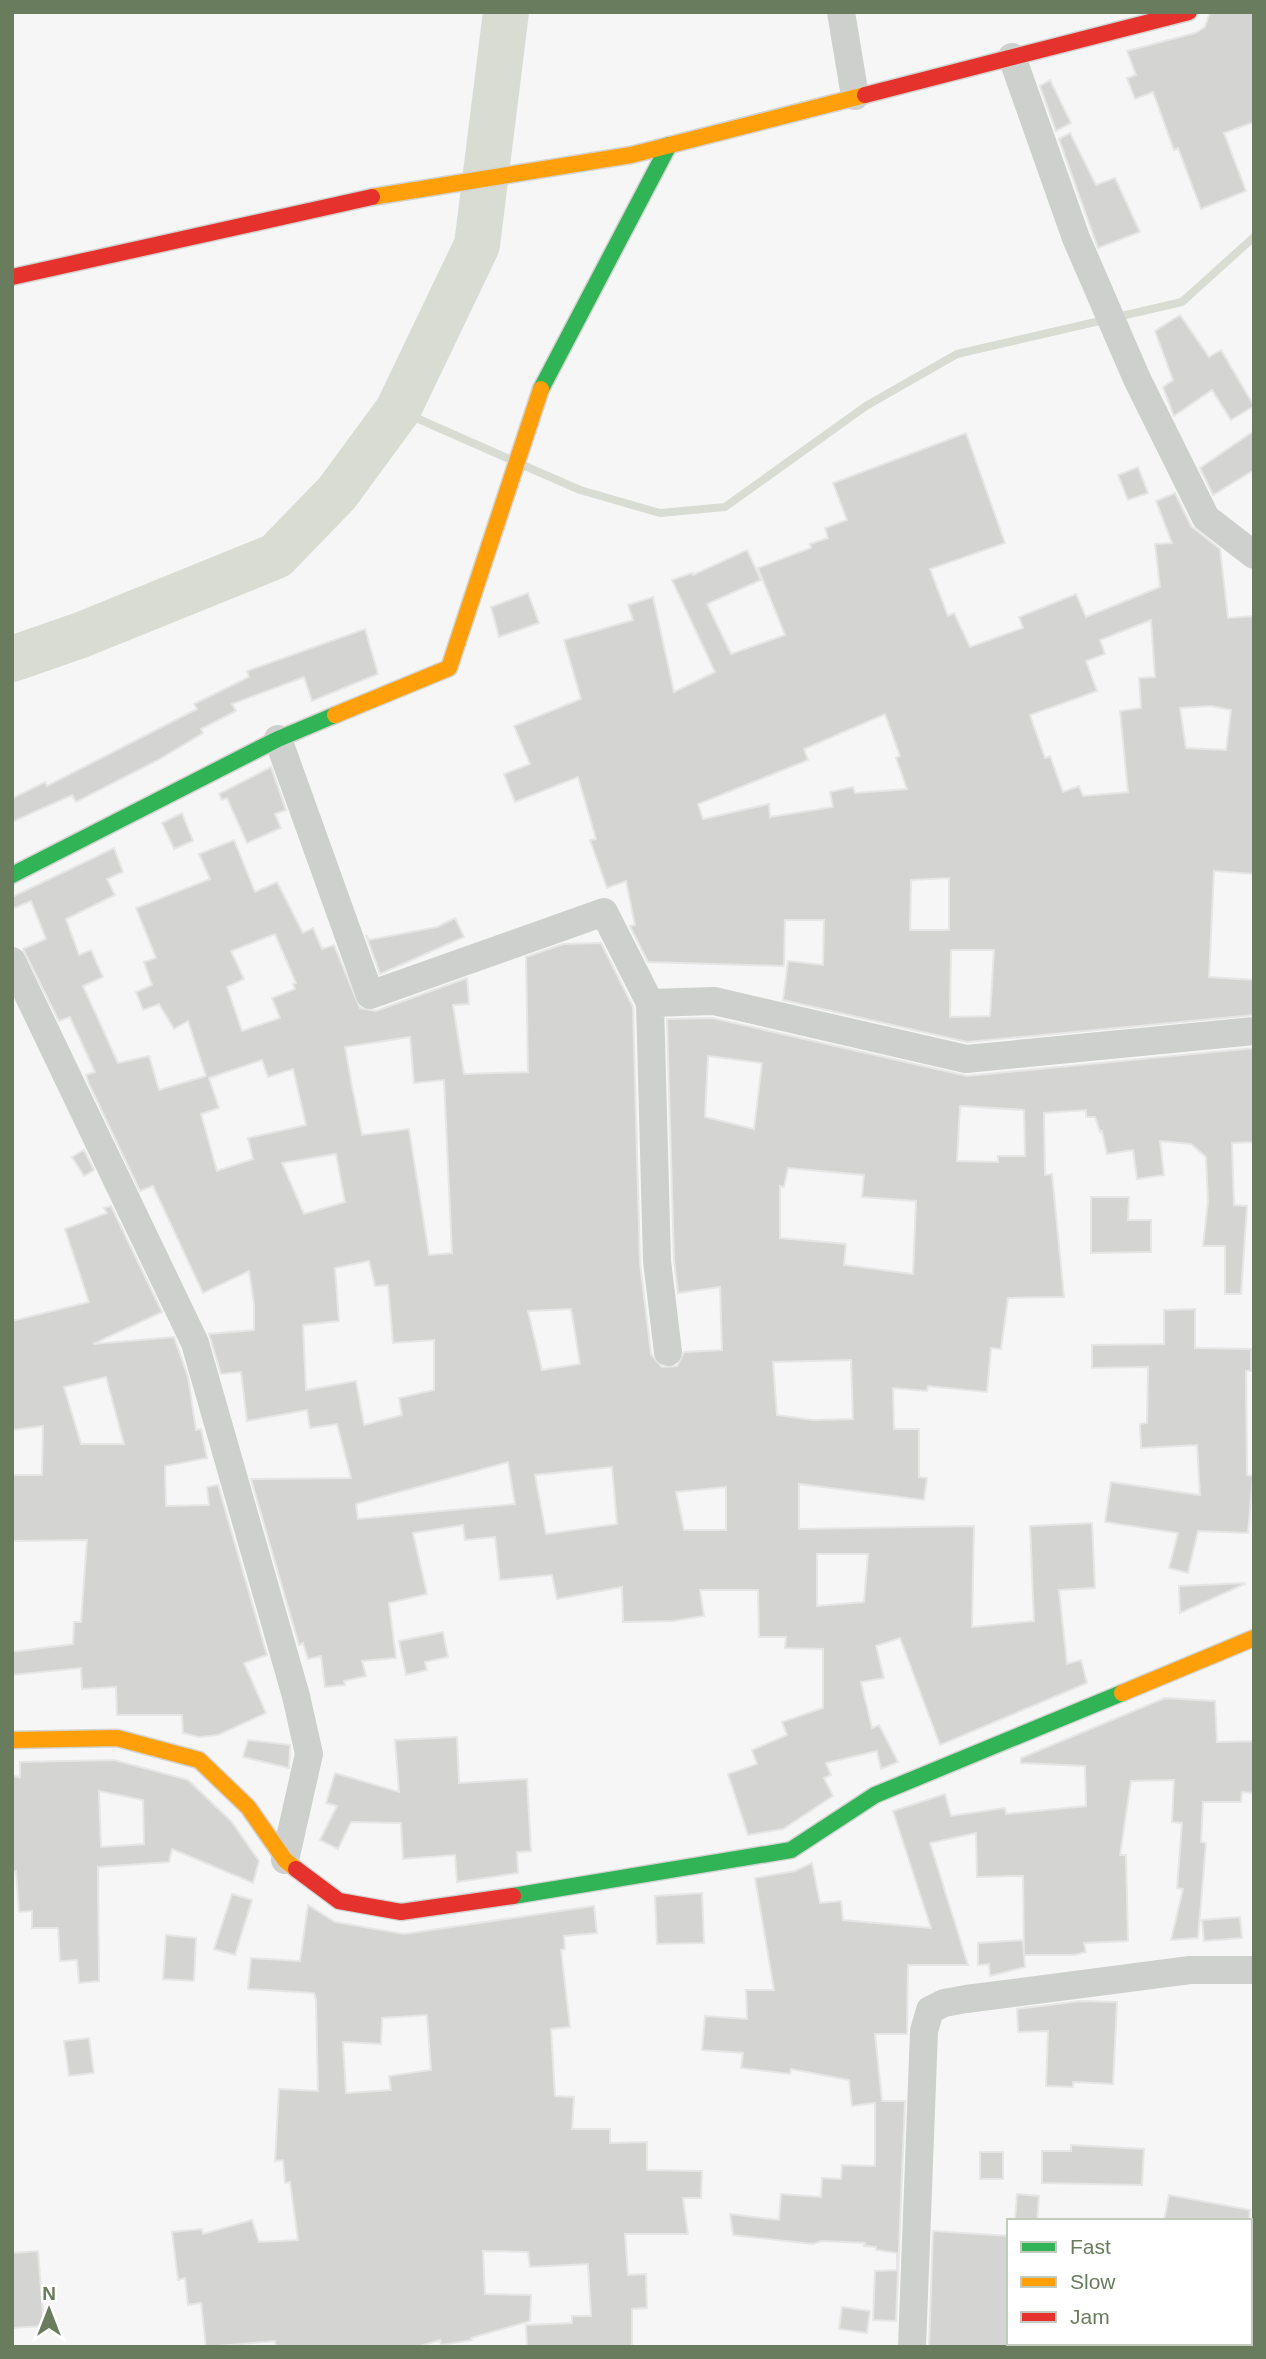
<svg xmlns="http://www.w3.org/2000/svg" width="1266" height="2359" font-family="Helvetica,sans-serif">
	<style>
		.lines { fill: none; stroke-linecap: round; stroke-linejoin: round }
		.stream { stroke: #d9dcd3; stroke-width: 8 }
		.river { stroke: #d9dcd3; stroke-width: 46 }
		.building { fill: #d4d5d3; stroke: #e6e6e6; stroke-width: 2; fill-rule: evenodd }
		.fast-casing { stroke: #d3d4d2; stroke-width: 19 }
		.slow-casing { stroke: #d3d4d2; stroke-width: 19 }
		.jam-casing { stroke: #d3d4d2; stroke-width: 19 }
		.street { stroke: #ced0cd; stroke-width: 28 }
		.fast { stroke: #30b455; stroke-width: 16 }
		.slow { stroke: #ff9f0a; stroke-width: 16 }
		.jam { stroke: #e5322d; stroke-width: 16 }
	</style>
	<rect width="100%" height="100%" fill="#f7f6f7"/>
	<g class="lines">
		<path class="stream" d="M398,410L507,458
			M525,466L580,490L660,513L725,507L866,406L957,354L1182,302L1254,237"/>
		<path class="river" d="M12,659L81,635L276,556L337,493L398,410L477,245L506,12"/>
	</g>
	<path class="building" d="M1210,12H1254V122L1224,133L1246,191L1201,209L1178,148L1174,150L1153,92L1135,99L1127,78L1136,75L1127,51L1195,33L1205,27Z
		M1050,80L1071,123L1056,131L1040,86Z
		M1070,133L1096,185L1115,178L1140,232L1098,248L1059,139Z
		M1180,315L1209,357L1221,350L1254,406L1231,420L1212,390L1174,416L1163,387L1173,380L1155,331Z
		M1254,431V470L1213,495L1200,468Z
		M966,433L1005,543L930,569L948,616L954,613L970,647L1023,628L1019,617L1076,594L1086,617L1160,587L1155,544L1172,543L1156,501L1175,493L1191,526L1220,549L1228,618L1254,616V874L1214,871L1209,977L1254,980V1015L967,1042L783,1000L788,961L823,965L824,920H785L784,966L648,962L630,926L635,925L626,881L607,888L590,840L596,839L578,777L515,802L504,774L530,764L514,726L581,699L564,640L633,620L628,605L653,597L674,692L715,672L672,580L692,573L693,575L747,550L761,580L707,604L731,654L785,635L758,568L811,548L810,544L828,538L825,528L847,520L833,483ZM1151,620L1155,677L1139,678L1141,708L1120,711L1128,792L1083,796L1079,786L1063,792L1050,756L1045,758L1030,715L1097,691L1086,661L1105,654L1100,640ZM1211,706L1231,710L1226,750L1186,748L1180,708ZM885,714L900,756L896,758L907,789L855,793L853,787L830,792L833,807L770,817L769,804L703,819L698,804L808,760L804,749ZM949,878V930H910L911,880ZM951,950H994L990,1016L950,1017Z
		M1138,467L1148,493L1128,500L1118,475Z
		M528,593L539,623L499,637L491,607Z
		M365,629L378,674L312,701L304,677L232,704L236,711L201,729L203,733L158,760L76,802L72,795L12,822V799L19,795L45,782L47,786L197,709L194,704L249,677L247,671Z
		M271,767L286,810L275,814L281,828L247,843L227,798L222,800L219,794Z
		M182,813L193,841L174,849L162,823Z
		M234,840L255,892L277,882L303,933L313,928L322,949L334,945L360,1008L376,1011L467,978L469,1004L453,1005L464,1074L528,1072L526,957L563,944L601,943L633,1007L640,1263L651,1354L662,1367L677,1366L684,1352L722,1350L720,1287L678,1293L674,1260L667,1019L712,1018L967,1076L1254,1048V1142L1232,1143L1234,1205L1247,1206L1241,1294H1225V1246H1203L1208,1202L1206,1157L1191,1144L1160,1141L1164,1175L1137,1179L1133,1150L1107,1154L1102,1131L1100,1132L1095,1117H1086V1110L1044,1113L1045,1175L1052,1174L1064,1297L1008,1298L1001,1349L991,1348L987,1392L928,1386L927,1391L893,1388L894,1429H919V1477L927,1478L924,1500L799,1484V1529L974,1526L972,1627L1034,1621L1030,1526L1092,1523L1095,1588L1059,1590L1067,1664L1081,1660L1087,1683L940,1745L900,1638L876,1646L884,1678L861,1682L872,1728L879,1725L898,1762L881,1769L877,1751L826,1763L831,1775L824,1778L833,1796L783,1829L748,1835L728,1774L757,1764L752,1750L787,1735L782,1722L823,1708V1649L785,1648L786,1637H759L758,1590H700L704,1616L673,1621L623,1622L622,1587L557,1599L552,1575L500,1580L495,1537L465,1540L463,1525L413,1533L427,1594L389,1603L396,1658L362,1661L366,1676L344,1681L345,1685L325,1687L321,1656L308,1659L303,1643L299,1645L251,1479L351,1478L337,1424L310,1428L307,1410L247,1421L241,1372L221,1374L209,1334L254,1330V1304L249,1271L203,1293L153,1186L140,1191L89,1084L86,1075L95,1072L70,1017L59,1021L23,949L46,939L31,901L12,909V897L114,848L123,872L107,879L115,895L66,919L79,955L91,950L103,977L83,986L118,1063L149,1056L159,1090L206,1076L188,1021L174,1029L159,1004L143,1010L136,992L152,985L144,962L156,958L136,908L210,879L199,854ZM275,934L296,983L293,984L295,989L272,998L280,1018L242,1031L227,987L244,979L231,951ZM410,1037L414,1083L444,1080L452,1253L429,1255L409,1129L362,1135L351,1081L345,1047ZM708,1056L762,1063L754,1129L705,1117ZM262,1060L268,1077L293,1069L306,1125L248,1138L253,1159L217,1171L201,1114L219,1108L209,1078ZM960,1106L1024,1110L1025,1156H998V1162L957,1161ZM336,1154L345,1202L304,1214L282,1163ZM788,1168L864,1175L862,1197L916,1201L913,1274L844,1265L846,1244L780,1238V1186L784,1187ZM369,1261L375,1286L388,1285L393,1343L434,1340V1390L399,1398L402,1415L364,1425L356,1381L306,1390L303,1325L339,1321L335,1268ZM571,1309L580,1364L542,1370L528,1311ZM851,1360L853,1419L813,1420L777,1415L773,1362ZM508,1462L515,1504L358,1519L356,1504ZM612,1467L617,1524L546,1534L535,1475ZM726,1487V1530H684L676,1492ZM817,1554H868L864,1602L817,1606Z
		M455,918L464,937L380,974L366,935L369,940L437,927Z
		M84,1150L94,1170L84,1176L72,1157Z
		M1091,1197H1129L1128,1220H1151V1252L1091,1253Z
		M111,1206L162,1312L93,1344L174,1337L188,1377L196,1430L201,1429L207,1458L165,1466L166,1506L209,1505L207,1487L218,1485L267,1655L244,1663L266,1713L218,1735L199,1737L183,1733L182,1715H117L116,1687L82,1689L81,1668L12,1675V1652L73,1644L74,1622H81L87,1540L12,1541V1475H42L43,1426L12,1430V1321L89,1302L65,1229L107,1213L104,1208ZM106,1377L124,1444H81L64,1387Z
		M1195,1309V1348L1251,1349V1371H1246L1247,1475L1253,1476L1248,1533L1198,1531L1188,1573L1169,1568L1178,1533L1105,1522L1111,1482L1200,1495L1197,1445L1141,1448L1140,1424L1147,1423L1148,1367L1092,1368V1345L1164,1344V1310Z
		M1244,1583L1245,1584L1180,1613L1179,1586Z
		M443,1632L448,1657L425,1662L427,1670L406,1675L399,1641Z
		M1165,1698L1215,1701L1217,1742L1253,1741L1254,1793L1242,1792L1241,1802H1203L1201,1842L1206,1843L1198,1938L1171,1940L1183,1889L1177,1888L1182,1823L1172,1822L1174,1780L1131,1781L1120,1855H1126L1128,1941L1084,1943L1086,1952L1074,1955H1024L1023,1876L977,1877L976,1833L930,1843L968,1965H908L907,2034H875L882,2101H905L896,2321L873,2320L875,2271L897,2270V2253L876,2250V2247L864,2246L865,2243L822,2241L813,2244L733,2235L730,2214L779,2220L781,2194L821,2197L822,2178L841,2179L842,2165L875,2166V2103L852,2106L849,2080L791,2069L790,2074L741,2068L743,2053L702,2050L705,2016L747,2019L746,1990H774L755,1878L795,1871L812,1863L820,1903L841,1901L843,1920L931,1928L893,1811L945,1794L951,1816L1005,1808L1006,1814L1086,1806L1085,1766L1021,1763V1758Z
		M457,1737L459,1783L527,1779L531,1851L517,1852L518,1873L457,1882L455,1855L403,1859L401,1823L351,1822L338,1849L320,1840L337,1806L326,1803L335,1773L399,1792L395,1740Z
		M248,1740L290,1745L289,1768L243,1757Z
		M114,1760L188,1780L231,1821L259,1861L253,1883L172,1849L169,1862L98,1867L99,1981L79,1983L77,1960L60,1961L58,1928H32V1911L19,1912L16,1871L12,1872V1776L20,1777V1762ZM99,1791L143,1800L144,1844L101,1847Z
		M702,1893L704,1943L657,1944L655,1896Z
		M232,1894L252,1900L235,1955L214,1949Z
		M308,1905L335,1922L404,1934L594,1906L597,1933L564,1936L565,1949L561,1950L570,2027L551,2029L555,2096L574,2097L572,2129H610V2143L647,2142V2170L702,2171L701,2198H683L688,2234H625L628,2275L646,2274L647,2308L632,2309V2347H527L526,2325L572,2323V2316H591L588,2264L530,2267L528,2252L483,2251L485,2294L531,2295L530,2321L471,2338L472,2340L441,2345L440,2340L417,2347H276L275,2341L206,2347L201,2303L188,2305L185,2278L178,2280L172,2232L202,2229L203,2234L252,2220L259,2242L298,2240L290,2182L285,2183L283,2160L275,2161L279,2089L318,2091L316,2000L314,1993L248,1989L251,1958L300,1961ZM427,2015L431,2070L389,2076L391,2090L346,2093L343,2042L381,2044L382,2018Z
		M1240,1917L1242,1938L1204,1941L1202,1920Z
		M166,1935L196,1938L194,1981L163,1979Z
		M1023,1940L1025,1967L990,1976L989,1964L978,1965V1943Z
		M1081,2001L1117,2002L1113,2084L1073,2082V2087L1046,2086L1048,2031L1018,2032L1017,2009Z
		M89,2038L94,2073L69,2076L64,2041Z
		M1071,2145L1144,2149L1142,2185L1042,2183V2151H1071Z
		M980,2152H1003V2179H980Z
		M1017,2194L1039,2196L1037,2221H1015Z
		M1169,2195L1250,2210L1249,2221H1164Z
		M933,2231L1009,2236V2347H929Z
		M38,2251L44,2326L12,2328V2253Z
		M842,2307L870,2311L867,2333L839,2329Z"/>
	<g class="lines">
		<g class="fast-casing">
			<path id="fast" d="M541,389L669,145
				M12,875L278,739L335,715
				M513,1896L791,1850L875,1795L1122,1693"/>
		</g>
		<g class="slow-casing">
			<path id="slow" d="M372,197L631,155L865,95
				M335,715L449,668L541,389
				M1122,1693L1254,1638
				M12,1740L117,1738L199,1760L248,1807L285,1860L296,1869"/>
		</g>
		<g class="jam-casing">
			<path id="jam" d="M865,95L1189,12
				M12,277L372,197
				M296,1869L339,1901L401,1912L513,1896"/>
		</g>
		<path class="street" d="M841,12L855,96
			M1012,57L1076,238L1137,379L1206,518L1254,555
			M278,739L370,995L604,912L650,1003
			M12,961L195,1343L296,1696L309,1754L285,1860
			M668,1352L657,1261L650,1003L714,1001L966,1059L1254,1031
			M912,2347L924,2031L930,2010L944,2003L966,1999L1190,1970H1254"/>
		<use href="#fast" class="fast"/>
		<use href="#slow" class="slow"/>
		<use href="#jam" class="jam"/>
	</g>
	<rect width="1266" height="2359" fill="none" stroke="#6a7c5e" stroke-width="28"/>
	<rect x="1007" y="2219" width="245" height="126" fill="#ffffff" stroke="#c3cbbf" stroke-width="2"/>
	<rect x="1021" y="2242" width="35" height="10" fill="#30b455" stroke="#c3cbbf" stroke-width="2"/>
	<text x="1070" y="2254" font-size="21" fill="#6a7c5e">Fast</text>
	<rect x="1021" y="2277" width="35" height="10" fill="#ff9f0a" stroke="#c3cbbf" stroke-width="2"/>
	<text x="1070" y="2289" font-size="21" fill="#6a7c5e">Slow</text>
	<rect x="1021" y="2312" width="35" height="10" fill="#e5322d" stroke="#c3cbbf" stroke-width="2"/>
	<text x="1070" y="2324" font-size="21" fill="#6a7c5e">Jam</text>
	<g transform="translate(49 2310)" stroke="#ffffff" stroke-width="5" paint-order="stroke">
	<path d="M0-5L12 26L0 18L-12 26Z" fill="#6a7c5e"/>
	<text y="-10" font-size="19" font-weight="bold" text-anchor="middle" fill="#6a7c5e">N</text>
	</g>
</svg>
